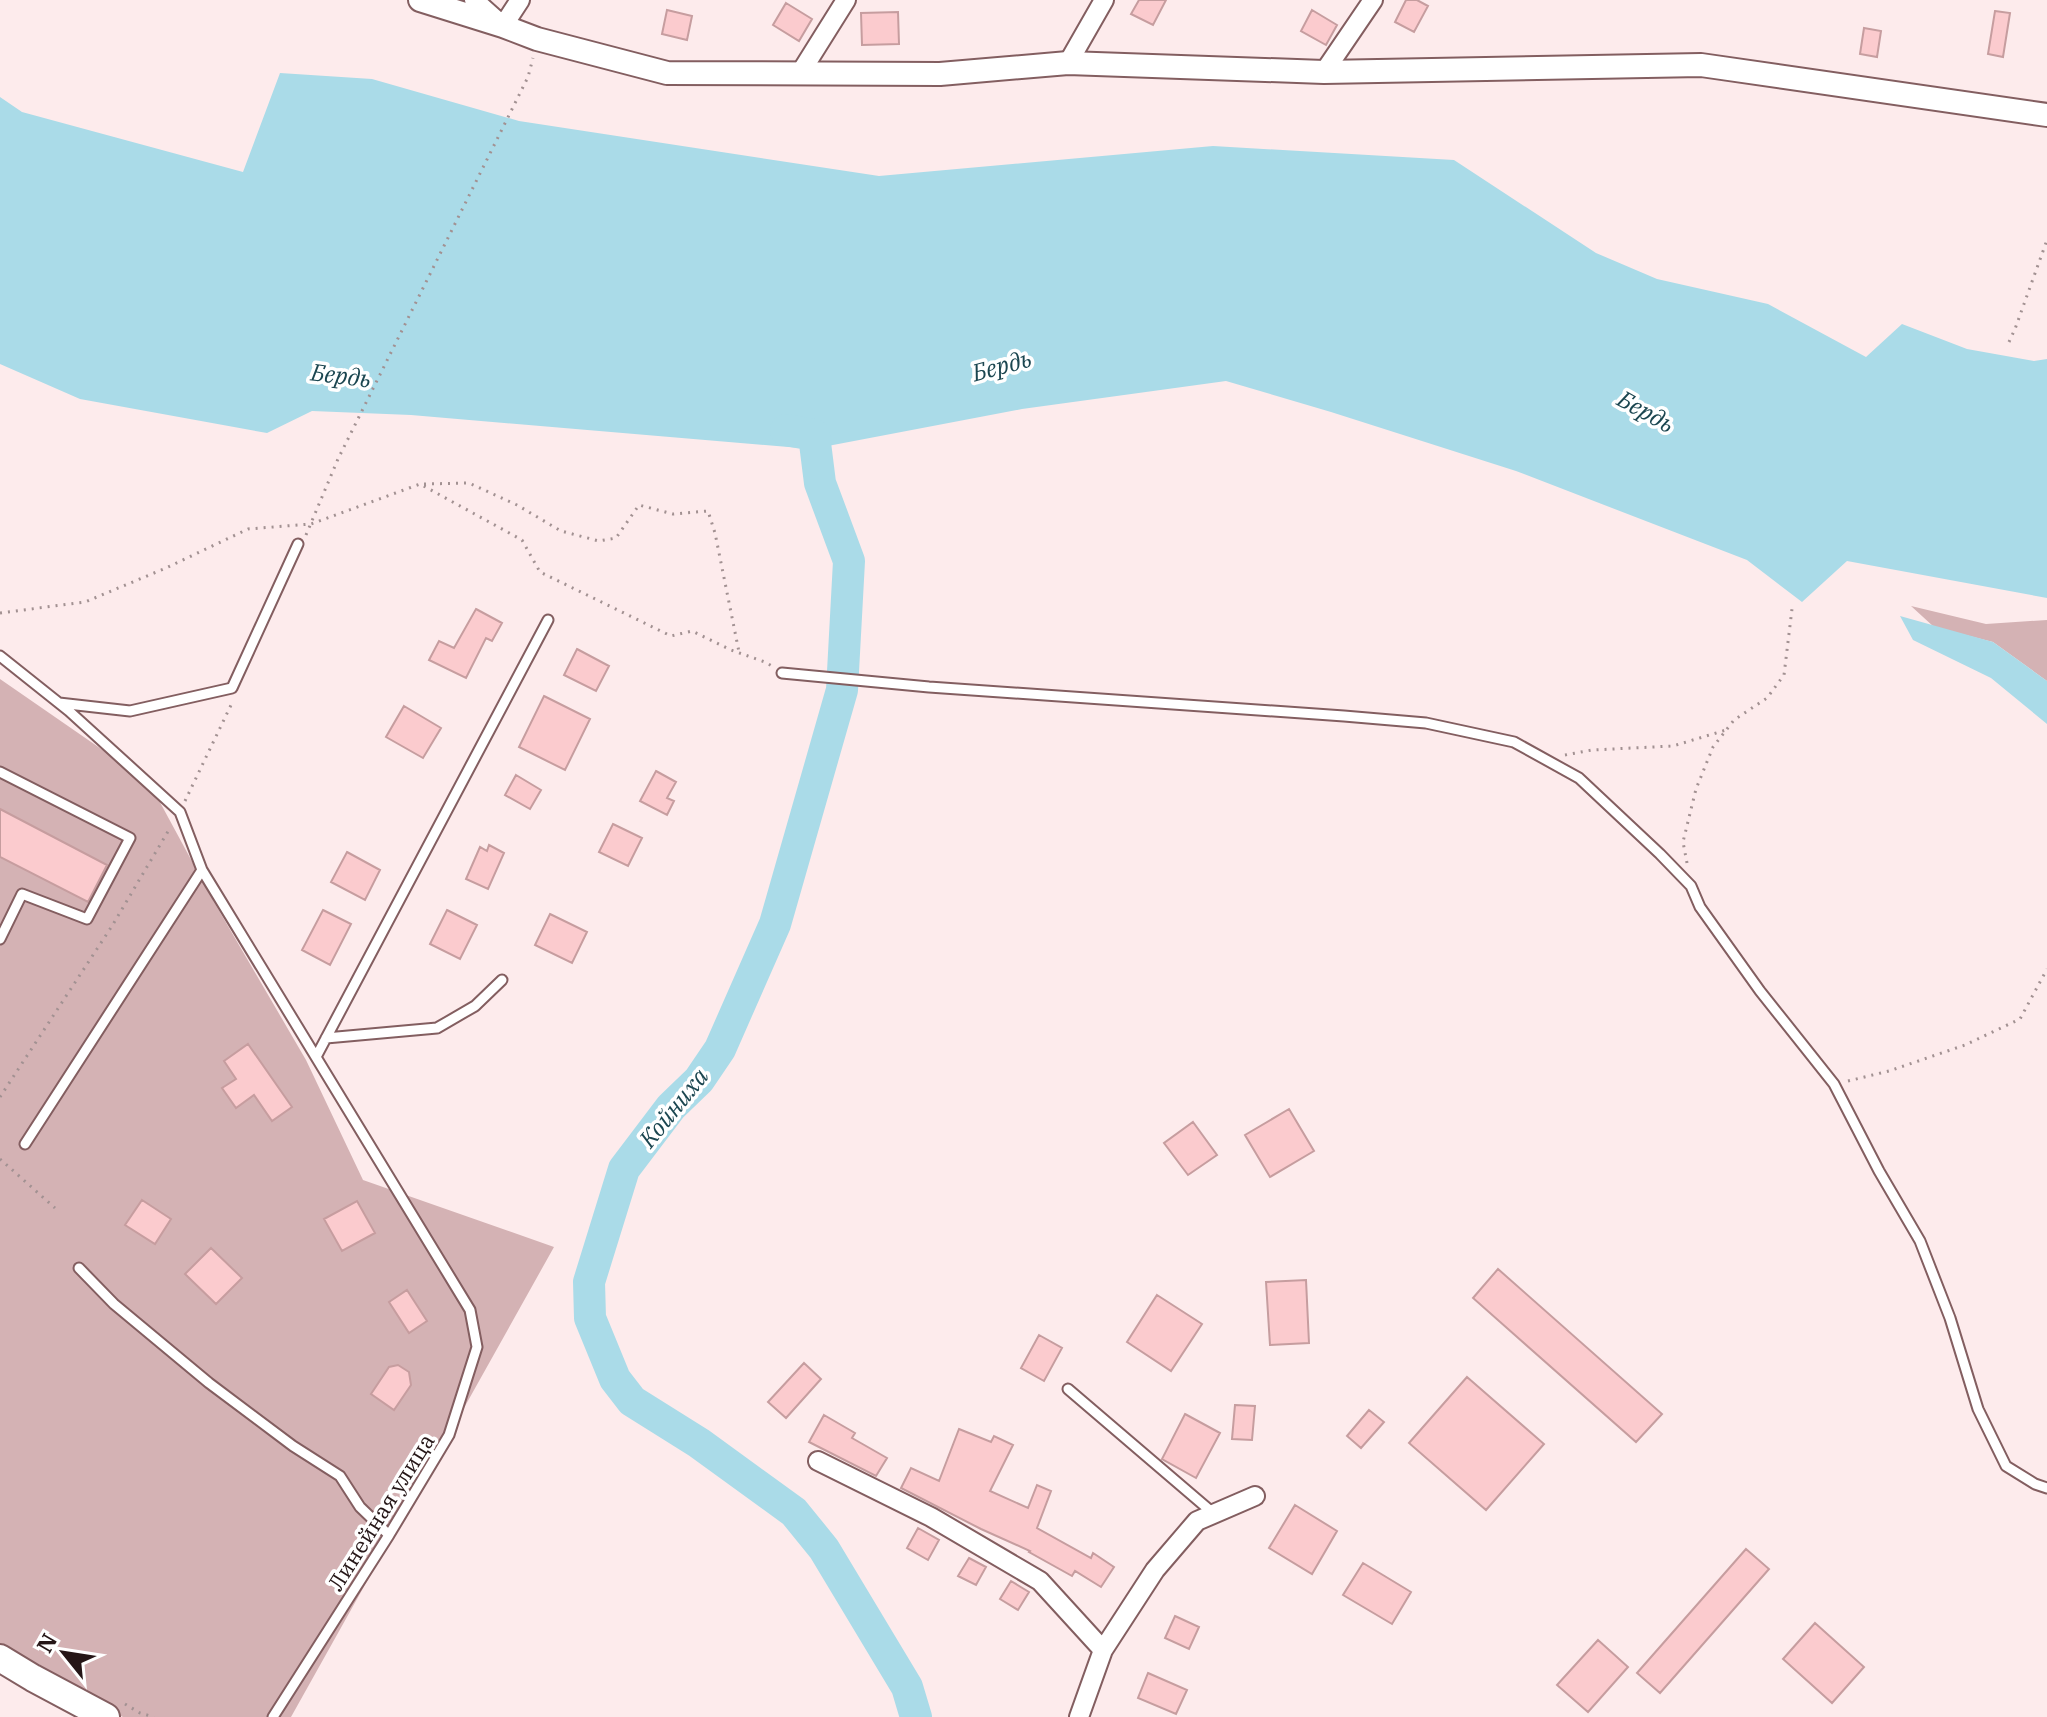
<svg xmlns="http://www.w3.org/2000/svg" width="2047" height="1717" font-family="'IBM Plex Serif',serif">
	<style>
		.green { fill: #d4b2b4 }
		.water { fill: #aadbe8 }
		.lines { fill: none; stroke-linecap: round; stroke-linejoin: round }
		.river { stroke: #aadbe8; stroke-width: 32 }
		.building { fill: #fbcbce; stroke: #c69d9f; stroke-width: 2 }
		.service-casing { stroke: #835e60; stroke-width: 13 }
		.minor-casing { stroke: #835e60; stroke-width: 22 }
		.tertiary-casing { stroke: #835e60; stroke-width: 26 }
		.secondary-casing { stroke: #835e60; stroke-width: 30 }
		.path { stroke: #a29192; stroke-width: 3; stroke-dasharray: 2 6; stroke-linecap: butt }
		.service { stroke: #fff; stroke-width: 9 }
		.minor { stroke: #fff; stroke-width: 18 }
		.tertiary { stroke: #fff; stroke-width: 22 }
		.secondary { stroke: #fff; stroke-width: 26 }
		.labels { text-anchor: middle; stroke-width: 7; stroke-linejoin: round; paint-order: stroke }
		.street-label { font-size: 22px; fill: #251617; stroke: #fff }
		.water-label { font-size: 24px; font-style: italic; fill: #1b4650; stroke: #fff }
	</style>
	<rect width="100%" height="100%" fill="#fdebec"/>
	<path class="green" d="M1911,606L1986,624L2047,620V681L1993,642L1934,627Z
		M0,679L149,782L214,902L306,1060L363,1180L554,1247L291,1717H123L0,1650Z"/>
	<path class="water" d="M280,73L372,79L519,121L879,176L1213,146L1454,160L1596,253L1657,279L1768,304L1866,357L1902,324L1967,349L2034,361L2047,359V598L1847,561L1802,602L1747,560L1516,471L1331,412L1226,381L1022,409L812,449L411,415L312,411L267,433L80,399L0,364V97L22,112L243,172Z
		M1900,616L1993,642L2047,681V724L1991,678L1913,640Z"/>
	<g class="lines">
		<path class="river" d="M786,430L814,435L820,483L849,561L842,690L775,924L720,1049L699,1080L671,1107L624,1169L589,1282L590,1318L615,1379L632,1401L699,1443L794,1512L824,1549L907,1687L916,1717"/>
	</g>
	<path class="building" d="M1139,0H1166L1153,25L1131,14Z
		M1406,0H1417L1428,6L1414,32L1395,22Z
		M786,3L812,19L799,41L773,25Z
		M667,10L692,16L687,40L662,34Z
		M1312,10L1337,25L1326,45L1301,31Z
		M1995,11L2010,13L2003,57L1988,54Z
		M898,12L899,44L862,45L861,13Z
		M1864,28L1881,31L1877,57L1860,54Z
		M476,609L502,623L492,641L486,638L466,678L429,660L439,641L454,648Z
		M577,649L609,666L596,691L564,675Z
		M544,696L590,719L565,770L519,747Z
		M404,706L441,728L423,758L386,737Z
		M656,771L676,782L667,798L674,801L667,815L640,801Z
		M516,775L541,790L530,809L505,795Z
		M0,809L107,865L88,902L0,857Z
		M613,824L642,838L628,866L599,852Z
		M489,845L504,853L488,889L466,879L480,847L487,851Z
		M347,852L380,870L365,900L331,882Z
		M323,910L351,924L330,965L302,950Z
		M447,910L477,925L460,959L430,944Z
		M550,914L587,932L572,963L535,945Z
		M248,1044L292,1107L272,1121L254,1095L236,1108L222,1088L236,1079L224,1061Z
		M1289,1109L1314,1151L1270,1177L1245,1135Z
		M1193,1122L1217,1155L1188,1175L1164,1143Z
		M142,1200L171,1219L155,1244L125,1225Z
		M357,1201L375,1233L342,1251L324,1219Z
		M211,1248L242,1278L216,1304L185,1274Z
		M1498,1269L1662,1414L1636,1442L1473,1298Z
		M1306,1280L1309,1343L1270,1345L1266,1282Z
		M407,1290L427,1321L409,1333L389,1302Z
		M1157,1295L1202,1324L1171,1371L1127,1342Z
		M1039,1335L1062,1348L1044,1381L1021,1368Z
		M804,1363L821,1379L786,1418L768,1402Z
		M398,1365L409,1372L411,1385L394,1410L371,1394L389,1367Z
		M1467,1377L1544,1444L1486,1510L1409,1443Z
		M1235,1405L1255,1406L1252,1440L1232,1439Z
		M1369,1410L1384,1422L1361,1448L1347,1436Z
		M1185,1414L1220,1433L1196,1478L1162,1459Z
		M824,1415L855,1433L852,1438L887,1458L876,1476L809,1442Z
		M959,1429L991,1442L994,1436L1013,1445L990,1491L1028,1508L1037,1485L1051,1491L1037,1528L1091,1558L1093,1553L1114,1567L1101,1587L1075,1571L1072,1576L1029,1552L1030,1551L981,1529L901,1488L911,1468L939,1481Z
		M1295,1505L1337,1531L1312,1574L1269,1548Z
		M918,1528L939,1540L928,1560L907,1548Z
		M1746,1549L1769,1569L1660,1693L1637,1673Z
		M969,1558L986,1567L976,1585L958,1576Z
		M1363,1563L1411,1592L1392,1624L1343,1595Z
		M1011,1581L1029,1592L1018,1610L1000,1599Z
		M1175,1616L1199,1627L1189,1649L1165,1638Z
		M1815,1623L1864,1667L1832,1703L1783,1659Z
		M1598,1640L1628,1667L1588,1712L1557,1685Z
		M1148,1673L1187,1690L1176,1714L1138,1698Z"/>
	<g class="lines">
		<g class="service-casing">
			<path id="service" d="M0,656L69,711L180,812L202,870L470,1310L477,1347L449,1435L389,1535L273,1717
				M782,673L929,687L1344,716L1426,723L1514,742L1579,778L1660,854L1691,886L1700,907L1760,991L1834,1084L1879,1171L1920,1241L1950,1318L1978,1409L2006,1466L2035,1484L2047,1488
				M59,703L130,711L232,688L298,544
				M0,772L130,838L87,919L22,894L0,939
				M326,1038L437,1028L475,1006L502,980
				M316,1057L548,620
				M25,1144L202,870
				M79,1268L114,1304L209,1383L293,1446L340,1476L360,1507L389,1535
				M1068,1389L1213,1513"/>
		</g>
		<g class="minor-casing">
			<path id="minor" d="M474,0L503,26L520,0
				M1068,63L1104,0
				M1324,72L1373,0
				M799,75L846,0
				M818,1461L931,1517L1040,1581L1103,1650
				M1079,1717L1103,1650L1155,1570L1197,1521L1255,1496"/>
		</g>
		<g class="tertiary-casing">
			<path id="tertiary" d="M420,0L503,26L537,39L667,73L940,74L1068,63L1324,72L1701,65L2047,115"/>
		</g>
		<g class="secondary-casing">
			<path id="secondary" d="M0,1658L33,1678L106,1717"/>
		</g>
		<path class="path" d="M2009,342L2015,329L2047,240
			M424,484L469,483L517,505L561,531L599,541L616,538L639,505L673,514L708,511L715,533L739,652
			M306,535L338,459L528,77L533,58
			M0,613L85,602L166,568L248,529L311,524L420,484L522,540L540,572L671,636L692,631L731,650L765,662L772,666
			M1565,755L1592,750L1673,746L1726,730
			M185,801L232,703
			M1687,863L1683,842L1696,789L1713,747L1734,720L1767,698L1784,675L1792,609
			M1848,1081L1889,1071L1965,1045L2020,1019L2047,969
			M0,1097L112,926L170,828
			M0,1159L55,1208
			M125,1704L140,1713L154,1717"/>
		<use href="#service" class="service"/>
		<use href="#minor" class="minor"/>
		<use href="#tertiary" class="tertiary"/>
		<use href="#secondary" class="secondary"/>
	</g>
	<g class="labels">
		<g class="street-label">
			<text transform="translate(381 1512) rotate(-58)" y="8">Линейная улица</text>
		</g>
		<g class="water-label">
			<text transform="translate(1002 366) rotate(-15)" y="8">Бердь</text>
			<text transform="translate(341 376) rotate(7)" y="8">Бердь</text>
			<text transform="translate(1646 412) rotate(29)" y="8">Бердь</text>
			<text transform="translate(674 1108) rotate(-51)" y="8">Койниха</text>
		</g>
	</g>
	<g transform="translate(64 1653) rotate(300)" stroke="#ffffff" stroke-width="6" paint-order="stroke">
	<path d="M0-6L14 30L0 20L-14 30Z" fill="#251617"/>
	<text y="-12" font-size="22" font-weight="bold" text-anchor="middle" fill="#251617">N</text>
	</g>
</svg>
